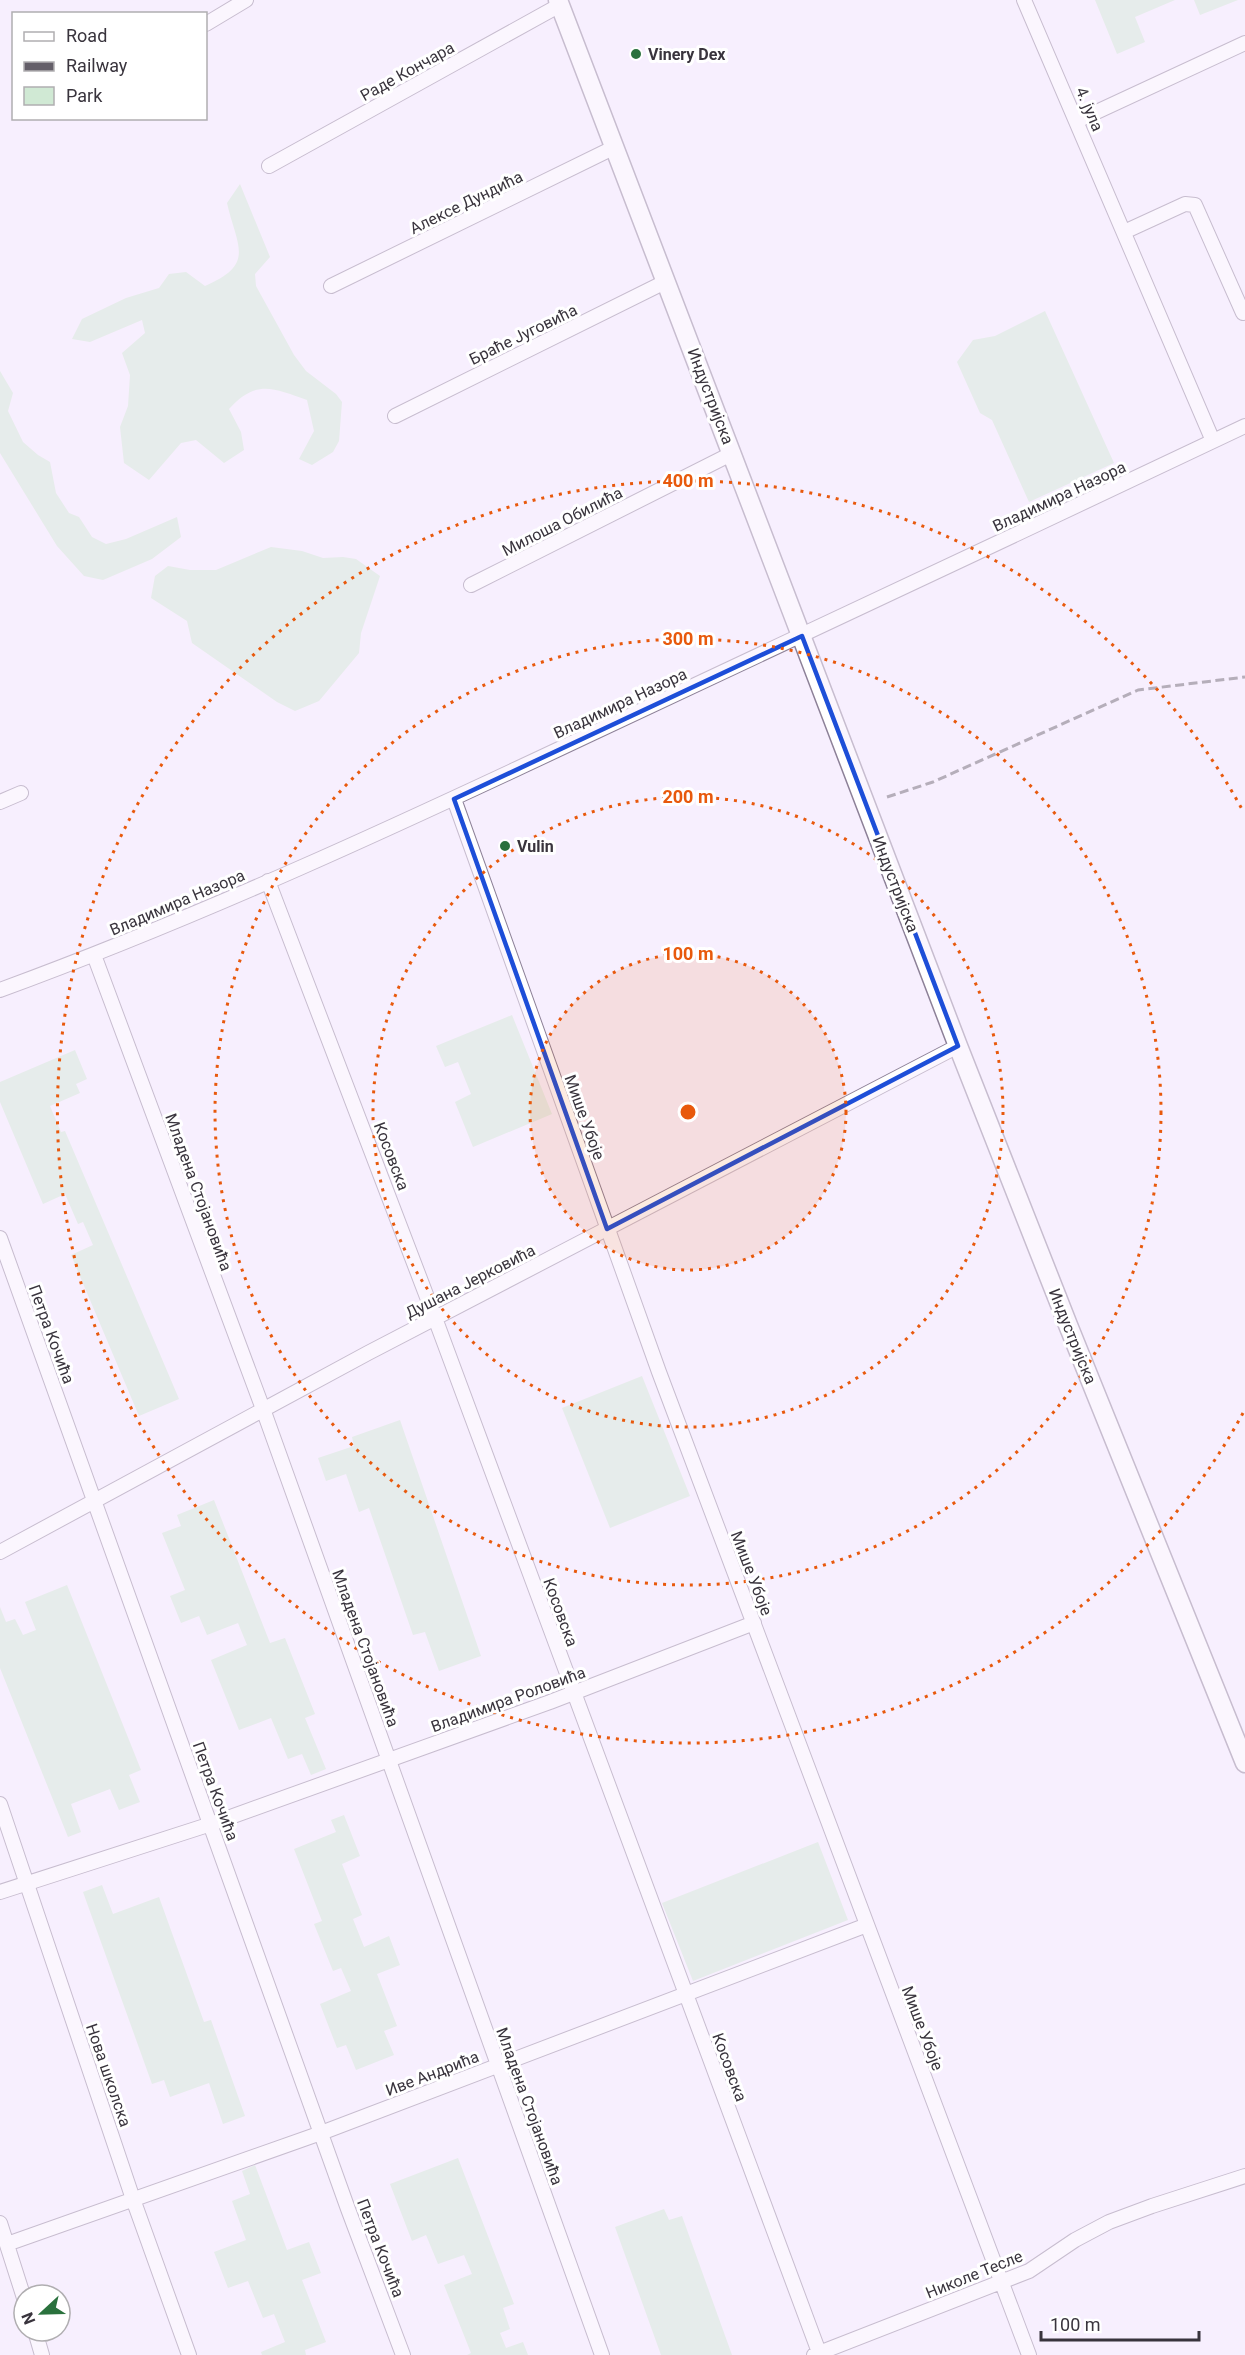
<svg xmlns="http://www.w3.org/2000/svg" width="1245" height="2355" font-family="Roboto,sans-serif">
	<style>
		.green { fill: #d0e9d4 }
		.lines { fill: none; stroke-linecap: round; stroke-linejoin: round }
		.minor-casing { stroke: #8d8198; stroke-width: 16 }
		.major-casing { stroke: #8d8198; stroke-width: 21 }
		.minor { stroke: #fff; stroke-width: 14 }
		.major { stroke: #fff; stroke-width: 18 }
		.rail { stroke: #645f69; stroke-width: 3; stroke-dasharray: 9 4.5; stroke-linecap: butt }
		.marked { fill: none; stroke: #1d4ed8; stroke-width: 4.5; stroke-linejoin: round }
		.ring { fill: none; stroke: #e8590c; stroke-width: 3; stroke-dasharray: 3 6 }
		.poi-dot { fill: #2a713d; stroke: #fff; stroke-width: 2 }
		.labels { text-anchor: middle; stroke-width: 6; stroke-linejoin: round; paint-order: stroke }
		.poi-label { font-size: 16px; font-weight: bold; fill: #39343d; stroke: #fff; text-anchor: start }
		.street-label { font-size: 16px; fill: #39343d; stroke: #fff }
		.centre { fill: #e8590c; stroke: #fff; stroke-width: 3 }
		.ring-label { font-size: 18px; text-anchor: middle; font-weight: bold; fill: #e8590c; stroke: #fff; stroke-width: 6; stroke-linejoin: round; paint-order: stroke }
	</style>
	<rect width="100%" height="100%" fill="#f7effe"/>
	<path class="green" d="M1095,0H1175L1135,17L1145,42L1117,54Z
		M1194,0H1238L1200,15Z
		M240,184L270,257L255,274L256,286L294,355L306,371L336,394L342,402L339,441L333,452L312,465L299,459L314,431L307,400C273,388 256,379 229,409L241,432L244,450L224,463L196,440L181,443L149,480L124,463L120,427L128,406L130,375L122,353L145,333L142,320L90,342L72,339L82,319L126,298L159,288L169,274L186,272L205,286C256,264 237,247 227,203Z
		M1045,311L1114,463L1029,502L992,420L980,413L957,362L973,340L995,336Z
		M0,371L13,393L8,411L23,442L38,455L50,462L56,493L69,513L79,517L92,537L106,544L126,539L177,517L181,537L152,559L103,580L84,576L57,546L0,453Z
		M271,547L302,551L323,558L343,557L356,559L380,576L361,633L359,653L319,701L295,711L277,702L192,643L187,621L151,598L155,576L168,566L190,570H216Z
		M512,1015L552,1114L473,1147L455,1102L471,1094L458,1062L445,1067L436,1046Z
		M75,1050L87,1079L76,1084L80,1093L50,1106L61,1132L65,1131L179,1399L139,1416L71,1255L93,1245L83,1222L78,1224L65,1194L43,1204L0,1102V1082Z
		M642,1376L690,1496L610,1528L562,1408Z
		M400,1420L481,1656L439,1671L425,1632L413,1635L369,1508L359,1512L346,1474L326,1481L318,1458L354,1446L352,1437Z
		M214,1500L270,1643L285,1638L315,1714L305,1718L326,1769L311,1775L302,1754L288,1759L271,1718L239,1730L211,1660L247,1645L238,1623L207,1635L199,1616L181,1623L170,1596L185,1590L162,1533L181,1526L177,1515Z
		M67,1585L141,1770L129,1775L140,1802L119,1810L110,1789L71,1804L81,1832L68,1837L0,1668V1607L6,1622L15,1619L23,1635L36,1630L25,1602Z
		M344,1815L360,1856L342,1864L362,1915L353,1919L364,1947L389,1936L400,1965L377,1974L397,2026L384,2031L394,2055L356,2070L346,2045L337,2048L320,2004L351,1991L341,1968L333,1971L314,1924L322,1921L294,1849L336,1832L331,1820Z
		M818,1842L848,1920L693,1981L662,1903Z
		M102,1885L113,1914L159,1897L204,2022L211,2020L245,2116L223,2124L209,2083L170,2097L164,2080L152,2084L83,1892Z
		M458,2158L514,2304L503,2308L510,2329L500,2333L506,2348L523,2342L528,2355H467L471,2353L444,2285L472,2274L464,2255L438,2264L426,2235L412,2241L390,2184Z
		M255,2165L287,2250L309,2242L321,2273L302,2280L326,2342L305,2350L306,2355H262L261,2352L285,2342L274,2314L263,2318L248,2281L228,2288L214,2252L246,2240L232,2201L250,2194L242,2171Z
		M664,2209L669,2220L682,2216L732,2355H661L615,2227Z"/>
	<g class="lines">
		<g class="minor-casing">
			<path id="minor" d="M1024,0L1213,441
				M206,24L246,0
				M1077,121L1245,43
				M269,166L560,5
				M1124,232L1185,204L1195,205L1243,313
				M331,286L615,147
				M395,416L667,281
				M471,585L733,453
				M454,799L659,1372L1029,2355
				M0,802L21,793
				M268,881L435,1318L820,2355
				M94,955L263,1409L602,2355
				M0,990C202,916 398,825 593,733C810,631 1028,529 1245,426
				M0,1238L348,2209L403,2355
				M0,1552L368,1353L958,1046
				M0,1804L133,2199L189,2355
				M0,1892L211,1824L550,1702L754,1623
				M0,2223L24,2298
				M7,2244L321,2133L867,1925
				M35,2331L42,2355
				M814,2355L1029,2271L1075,2240L1109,2222L1152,2206L1245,2176"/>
		</g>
		<g class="major-casing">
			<path id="major" d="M558,0L958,1046L1068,1325L1245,1763"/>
		</g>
		<use href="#minor" class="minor"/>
		<use href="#major" class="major"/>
		<path class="rail" d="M887,797L933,782L1138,690L1245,677"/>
	</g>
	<path d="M0 0H1245V2355H0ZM802,636L958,1046L607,1229L454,799Z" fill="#f7effe" fill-opacity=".55" fill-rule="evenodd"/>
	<path class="marked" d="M802,636L958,1046L607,1229L454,799Z"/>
	<circle cx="688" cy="1112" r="158" fill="#e8590c" fill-opacity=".12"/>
	<g class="ring">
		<circle cx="688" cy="1112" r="158"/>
		<circle cx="688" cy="1112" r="315"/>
		<circle cx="688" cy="1112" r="473"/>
		<path d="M1243 1413A631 631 0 1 1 1243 811"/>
	</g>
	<g class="poi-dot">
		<circle cx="636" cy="54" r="6"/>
		<circle cx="505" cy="846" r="6"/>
	</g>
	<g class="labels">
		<g class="poi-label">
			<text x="648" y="60">Vinery Dex</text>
			<text x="517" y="852">Vulin</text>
		</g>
		<g class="street-label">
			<text transform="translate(407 71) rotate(-29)" y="6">Раде Кончара</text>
			<text transform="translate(1090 109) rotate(67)" y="6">4. јула</text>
			<text transform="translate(466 202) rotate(-26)" y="6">Алексе Дундића</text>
			<text transform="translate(523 334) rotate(-26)" y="6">Браће Југовића</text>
			<text transform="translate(711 396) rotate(69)" y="6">Индустријска</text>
			<text transform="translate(1059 496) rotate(-25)" y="6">Владимира Назора</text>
			<text transform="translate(562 521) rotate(-27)" y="6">Милоша Обилића</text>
			<text transform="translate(620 703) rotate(-25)" y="6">Владимира Назора</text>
			<text transform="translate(896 884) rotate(69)" y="6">Индустријска</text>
			<text transform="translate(177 902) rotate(-23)" y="6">Владимира Назора</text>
			<text transform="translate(585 1117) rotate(70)" y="6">Мише Убоје</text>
			<text transform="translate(392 1156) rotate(69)" y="6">Косовска</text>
			<text transform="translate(199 1192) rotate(70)" y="6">Младена Стојановића</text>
			<text transform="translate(470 1281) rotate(-27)" y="6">Душана Јерковића</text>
			<text transform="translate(52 1334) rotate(70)" y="6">Петра Кочића</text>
			<text transform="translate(1073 1336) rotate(68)" y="6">Индустријска</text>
			<text transform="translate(752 1573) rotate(69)" y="6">Мише Убоје</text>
			<text transform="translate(561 1612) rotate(70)" y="6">Косовска</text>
			<text transform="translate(366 1648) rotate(70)" y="6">Младена Стојановића</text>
			<text transform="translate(508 1699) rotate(-20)" y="6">Владимира Роловића</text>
			<text transform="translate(216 1791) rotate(70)" y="6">Петра Кочића</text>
			<text transform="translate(923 2028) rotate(69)" y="6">Мише Убоје</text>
			<text transform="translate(730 2067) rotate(70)" y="6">Косовска</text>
			<text transform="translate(432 2073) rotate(-21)" y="6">Иве Андрића</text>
			<text transform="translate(109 2075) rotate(71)" y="6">Нова школска</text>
			<text transform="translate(530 2106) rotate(70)" y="6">Младена Стојановића</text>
			<text transform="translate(381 2248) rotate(69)" y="6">Петра Кочића</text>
			<text transform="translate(974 2274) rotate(-22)" y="6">Николе Тесле</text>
		</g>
	</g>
	<circle cx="688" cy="1112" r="9" class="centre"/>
	<g class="ring-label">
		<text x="688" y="487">400 m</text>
		<text x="688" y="645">300 m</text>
		<text x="688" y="803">200 m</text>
		<text x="688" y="960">100 m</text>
	</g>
	<rect x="12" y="12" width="195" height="108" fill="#ffffff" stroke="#b0aeb1" stroke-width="1.5"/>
	<rect x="24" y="32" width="30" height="9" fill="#ffffff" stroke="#b0aeb1" stroke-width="1.5"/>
	<text x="66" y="42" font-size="18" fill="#39343d">Road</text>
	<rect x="24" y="62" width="30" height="9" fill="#645f69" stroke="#b0aeb1" stroke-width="1.5"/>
	<text x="66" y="72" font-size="18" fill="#39343d">Railway</text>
	<rect x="24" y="87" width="30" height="18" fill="#d0e9d4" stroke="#b0aeb1" stroke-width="1.5"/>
	<text x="66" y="102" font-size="18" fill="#39343d">Park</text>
	<g transform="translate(42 2313) rotate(248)"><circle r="28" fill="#ffffff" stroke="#b0aeb1" stroke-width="1.5"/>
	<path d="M0-4.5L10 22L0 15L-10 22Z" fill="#2a713d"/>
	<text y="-9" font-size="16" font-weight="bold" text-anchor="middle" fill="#39343d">N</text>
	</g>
	<path d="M1041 2331v9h158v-9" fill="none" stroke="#39343d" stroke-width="3"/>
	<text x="1050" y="2331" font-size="18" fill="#39343d" stroke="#ffffff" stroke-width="4.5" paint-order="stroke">100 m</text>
</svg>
